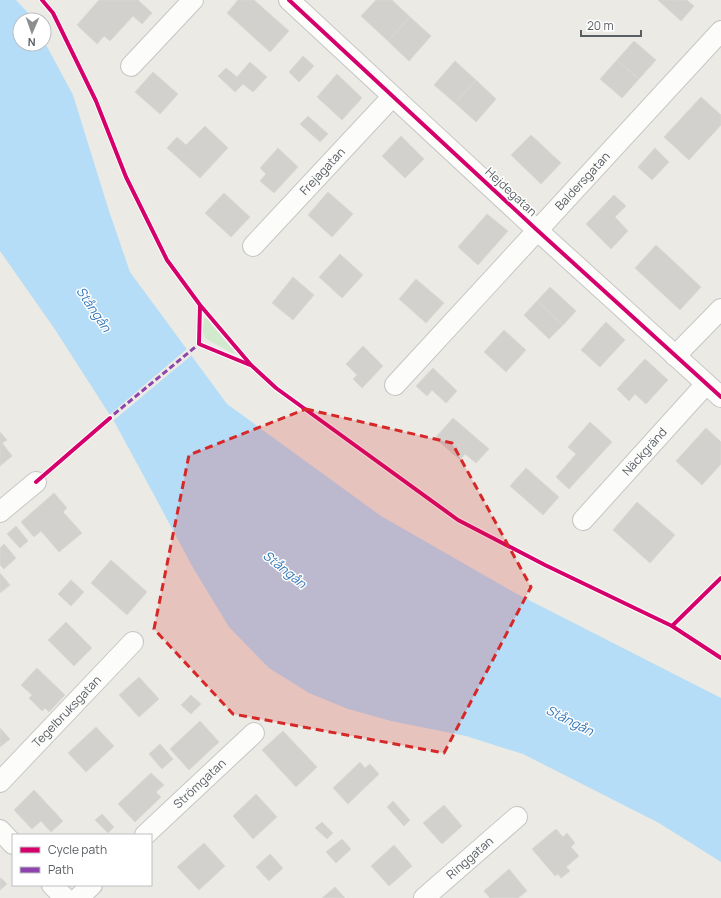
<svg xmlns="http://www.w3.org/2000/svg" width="721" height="898" font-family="Manrope,sans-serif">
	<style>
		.green { fill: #d1e9cd }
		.water { fill: #b6ddf7 }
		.pier { fill: #ebeae4 }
		.building { fill: #d2d1ce; stroke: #dad8d4 }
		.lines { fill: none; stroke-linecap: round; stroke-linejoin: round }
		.street-casing { stroke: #c6c7c5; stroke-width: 22 }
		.street { stroke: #fcfcfb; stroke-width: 20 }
		.quiet { stroke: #8e44ad; stroke-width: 3; stroke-dasharray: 6 3; stroke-linecap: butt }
		.cycleway-casing { stroke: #fff; stroke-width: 6 }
		.cycleway { stroke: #d6006c; stroke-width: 4 }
		.marked { fill: #d62828; fill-opacity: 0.2; stroke: #d62828; stroke-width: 3; stroke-dasharray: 8 5; stroke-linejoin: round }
		.labels { text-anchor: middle; stroke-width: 3; stroke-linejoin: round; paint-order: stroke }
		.street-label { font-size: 12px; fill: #595e63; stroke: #fff }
		.water-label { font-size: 13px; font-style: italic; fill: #3578b9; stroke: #fff }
	</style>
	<rect width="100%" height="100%" fill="#ebeae4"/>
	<path class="green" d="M204,318H206L235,353H232L205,338L203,332Z"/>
	<path class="water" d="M0,0H16L30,15L33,20H20V44H44V41L73,95L109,211L130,272L227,404L381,516L517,594L721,698V862L659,823L523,754L466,736L391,721L348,709L309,693L269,668L229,627L192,566L153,493L115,423L54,328L0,251Z"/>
	<path class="pier" d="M188,348L193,354L113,421L108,416Z"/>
	<path class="building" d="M99,0H138L152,13L142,24L133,16L110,41L104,36L97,44L77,25Z
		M238,0H254L289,31L270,52L227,13Z
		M376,0H392L410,17L388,41L361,16Z
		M658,0H687L694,6L681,21Z
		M410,17L431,36L409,61L388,41Z
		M634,41L656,60L639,79L617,60Z
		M303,56L314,66L299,82L289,72Z
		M617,60L639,79L622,98L600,79Z
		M455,61L476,80L455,103L434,85Z
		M250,62L267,77L253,92L243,84L235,92L218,76L226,68L237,77Z
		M153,72L178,94L160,114L135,92Z
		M337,74L362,98L342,120L317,97Z
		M476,80L496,99L476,122L455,103Z
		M701,97L721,115V125L689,160L664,137Z
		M308,116L328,134L320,142L300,124Z
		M205,126L228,148L200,178L167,148L177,137L186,145Z
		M531,135L561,163L541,184L511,155Z
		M401,136L424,159L405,178L382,156Z
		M278,148L298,167L274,193L260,181L266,174L260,168Z
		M655,148L669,162L652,180L638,167Z
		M328,192L353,214L332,237L308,215Z
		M224,193L250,217L231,237L205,213Z
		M614,195L626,206L615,217L628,231L611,249L586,224Z
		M487,214L508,231L478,265L458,247Z
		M656,245L701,287L680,310L635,268Z
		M340,254L363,275L342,298L319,277Z
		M293,277L314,295L293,320L272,303Z
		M416,279L444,303L426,323L399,299Z
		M550,287L576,311L563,325L537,301Z
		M537,301L563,325L549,339L524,315Z
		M606,322L625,340L600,367L581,350Z
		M504,330L526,350L506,372L484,352Z
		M363,346L383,366L362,388L353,379L357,375L346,364Z
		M645,359L668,380L646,404L635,394L629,401L617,389Z
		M433,368L457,391L446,403L432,390L427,396L416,386Z
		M453,418L489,449L476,463L465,454L460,460L435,438Z
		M590,422L612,442L569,489L556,477L576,454L568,447Z
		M706,428L721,442V464L702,485L676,461Z
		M0,432L7,440L2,443L12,456L0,466Z
		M526,468L559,497L543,515L510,486Z
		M54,493L67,508L63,512L82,533L59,552L41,531L34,537L21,522Z
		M637,502L675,535L650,563L613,530Z
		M16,526L28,541L20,548L7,534Z
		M4,544L16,558L4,569L0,565V548Z
		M111,560L147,592L127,615L91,583Z
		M0,573L10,585L0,593Z
		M71,580L84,592L71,606L58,594Z
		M66,622L92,648L74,666L48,640Z
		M37,668L65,695L49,712L45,708L42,711L29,698L32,695L21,685Z
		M139,677L159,699L139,717L119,695Z
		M191,695L201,704L191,714L181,705Z
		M200,721L219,742L189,770L170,749Z
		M96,727L114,746L86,772L68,753Z
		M0,728L10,739L0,747Z
		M283,731L317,767L296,787L262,750Z
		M160,744L173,759L162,769L149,754Z
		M360,762L365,768L370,764L379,774L348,804L333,788Z
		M151,773L164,785L156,792L161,797L135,822L118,804Z
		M34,790L63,821L51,832L41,821L32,829L14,810Z
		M256,794L277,817L253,839L233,816Z
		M393,801L410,820L404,826L387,807Z
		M444,805L462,826L442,844L423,823Z
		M102,814L114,827L108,833L95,820Z
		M322,822L333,833L327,839L315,828Z
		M556,829L563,837L567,833L575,843L571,847L579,856L566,867L570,871L561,878L558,874L555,876L532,849Z
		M342,839L351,849L336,863L326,852Z
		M204,843L225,866L199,890L177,867Z
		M394,845L412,866L389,886L371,866Z
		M270,854L283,868L269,881L256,867Z
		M509,869L527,891L518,898H490L484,891Z
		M1,878L7,884L0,890V879Z
		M335,887L345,898H322Z"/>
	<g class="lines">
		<g class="street-casing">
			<g id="street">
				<path d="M289,0L537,230L721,397"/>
				<path d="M131,66L193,0"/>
				<path id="s1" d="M253,246L392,97"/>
				<path d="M675,356L721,309"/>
				<path id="s2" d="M395,385L721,31"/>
				<path d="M0,512L36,482"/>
				<path id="s3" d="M583,520L706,384"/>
				<path id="s4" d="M0,782L133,642"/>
				<path d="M0,830L13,844"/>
				<path id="s5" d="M145,835L254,733"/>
				<path d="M52,885L65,898"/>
				<path d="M78,898L92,885"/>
				<path id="s6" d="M424,898L517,817"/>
			</g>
		</g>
		<use href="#street" class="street"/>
		<path class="quiet" d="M107,420L199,344"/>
		<g class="cycleway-casing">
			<path id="cycleway" d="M42,0L53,13L96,101L126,177L167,260L200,305L251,365L276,388L458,520L545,565L672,626L721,658
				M289,0L537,230L721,397
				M200,305L199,344L250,365
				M36,482L110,418
				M672,626L721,578"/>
		</g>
		<use href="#cycleway" class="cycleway"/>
	</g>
	<path class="marked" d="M306,409L452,443L531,587L444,753L233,714L154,629L189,455Z"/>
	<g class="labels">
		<g class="street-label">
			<text dy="4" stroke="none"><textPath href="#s1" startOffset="102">Frejagatan</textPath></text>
			<text dy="4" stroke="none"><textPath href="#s2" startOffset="277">Baldersgatan</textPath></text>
			<text transform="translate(511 192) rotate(43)" y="4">Hejdegatan</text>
			<text dy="4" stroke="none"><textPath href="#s3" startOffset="92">Näckgränd</textPath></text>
			<text dy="4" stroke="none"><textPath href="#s4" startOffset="97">Tegelbruksgatan</textPath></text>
			<text dy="4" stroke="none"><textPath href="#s5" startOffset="75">Strömgatan</textPath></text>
			<text dy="4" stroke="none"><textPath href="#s6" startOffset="61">Ringgatan</textPath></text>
		</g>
		<g class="water-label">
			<text transform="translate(94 309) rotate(56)" y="5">Stångån</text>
			<text transform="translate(285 569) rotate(39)" y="5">Stångån</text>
			<text transform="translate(570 720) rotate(27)" y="5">Stångån</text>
		</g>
	</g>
	<rect x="12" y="834" width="140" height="52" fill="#ffffff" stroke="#bdbfc1"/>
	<rect x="20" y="847" width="20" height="6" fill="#d6006c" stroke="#bdbfc1"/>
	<text x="48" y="854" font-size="12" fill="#595e63">Cycle path</text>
	<rect x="20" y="867" width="20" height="6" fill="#8e44ad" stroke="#bdbfc1"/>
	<text x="48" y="874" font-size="12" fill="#595e63">Path</text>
	<g transform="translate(32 32) rotate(182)"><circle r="19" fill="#ffffff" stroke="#bdbfc1"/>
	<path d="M0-3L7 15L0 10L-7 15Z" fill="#8c8f90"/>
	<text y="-6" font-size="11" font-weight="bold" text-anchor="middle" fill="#595e63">N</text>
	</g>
	<path d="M581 30v6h60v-6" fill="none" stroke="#595e63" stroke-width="2"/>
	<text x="587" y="30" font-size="12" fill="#595e63" stroke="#ffffff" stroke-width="3" paint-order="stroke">20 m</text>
</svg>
